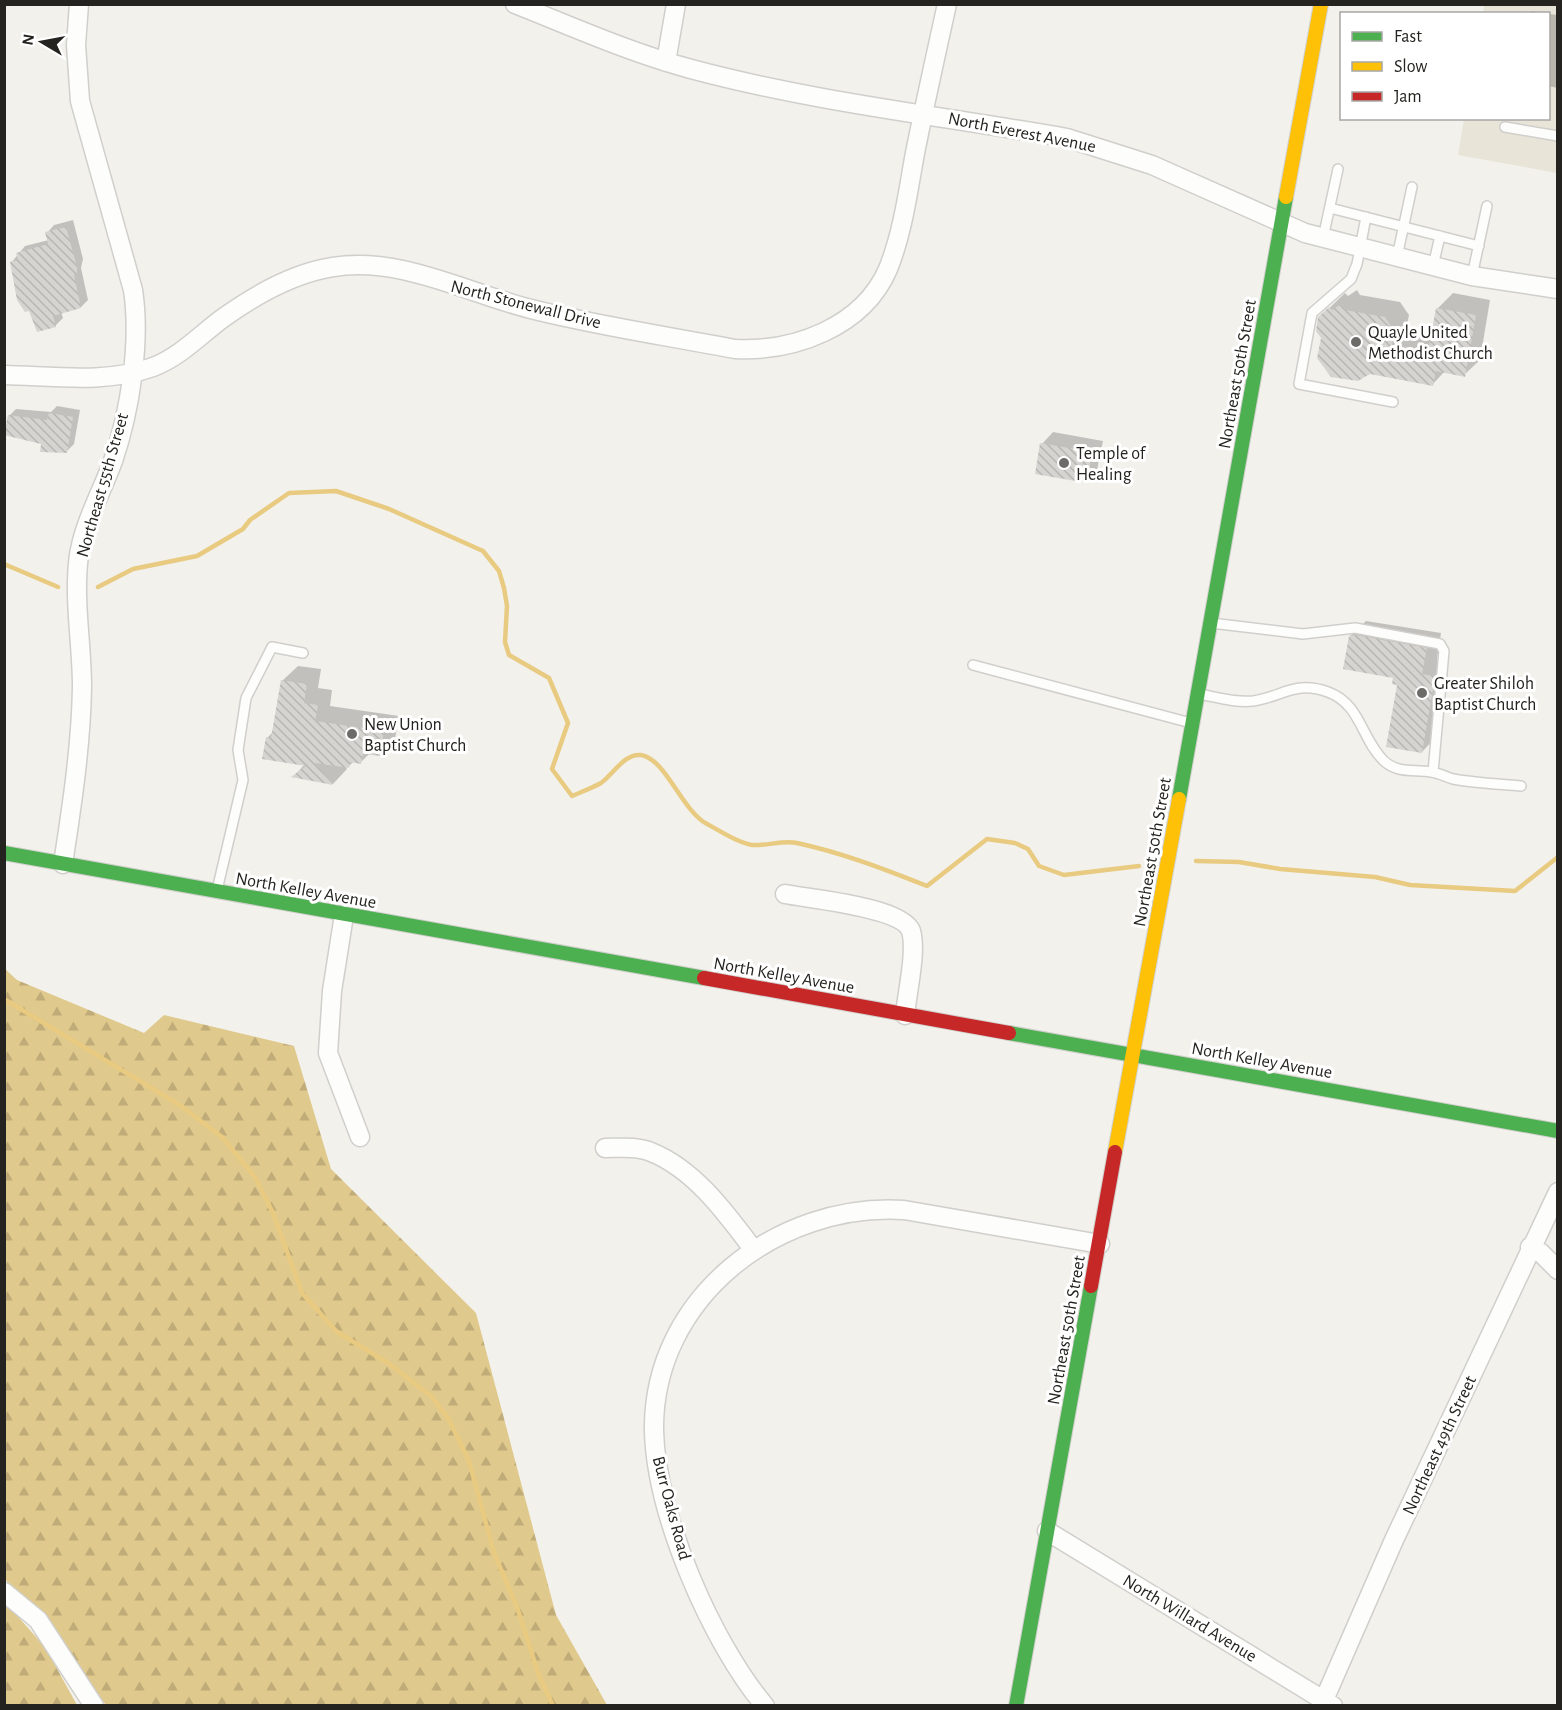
<svg xmlns="http://www.w3.org/2000/svg" width="1562" height="1710" font-family="'Alegreya Sans',sans-serif">
	<style>
		.built { fill: #e8e4d8 }
		.forest { fill: url(#forest-firs) }
		.shadow { fill: #0003 }
		.lines { fill: none; stroke-linecap: round; stroke-linejoin: round }
		.stream { stroke: #e8ca80; stroke-width: 4.5 }
		.building { fill: url(#building-back-hatch) }
		.lane-casing { stroke: #d0cfcc; stroke-width: 12 }
		.street-casing { stroke: #d0cfcc; stroke-width: 21 }
		.fast-casing { stroke: #d0cfcc; stroke-width: 16 }
		.slow-casing { stroke: #d0cfcc; stroke-width: 16 }
		.jam-casing { stroke: #d0cfcc; stroke-width: 16 }
		.lane { stroke: #fdfdfc; stroke-width: 9 }
		.street { stroke: #fdfdfc; stroke-width: 18 }
		.fast { stroke: #4caf50; stroke-width: 14 }
		.slow { stroke: #ffc107; stroke-width: 14 }
		.jam { stroke: #c62828; stroke-width: 14 }
		.poi-dot { fill: #6c6b67; stroke: #fff; stroke-width: 2 }
		.labels { text-anchor: middle; stroke-width: 6; stroke-linejoin: round; paint-order: stroke }
		.street-label { font-size: 18px; fill: #24231f; stroke: #fff }
		.poi-label { font-size: 18px; fill: #24231f; stroke: #fff; text-anchor: start }
	</style>
	<defs>
		<pattern id="forest-firs" width="22" height="20" patternUnits="userSpaceOnUse" patternTransform="scale(1.5)"><rect width="22" height="20" fill="#e0c98c"/><path d="M5 1l3.5 6h-7zM16 11l3.5 6h-7z" fill="#c0ac78"/></pattern>
		<pattern id="building-back-hatch" width="6" height="6" patternUnits="userSpaceOnUse" patternTransform="scale(1.5)"><rect width="6" height="6" fill="#d5d4d0"/><path d="M-1 5l2 2M0 0l6 6M5-1l2 2" fill="none" stroke="#b7b6b2"/></pattern>
	</defs>
	<rect width="100%" height="100%" fill="#f2f1ec"/>
	<path class="built" d="M1484,5H1557V173L1458,155L1464,119L1548,118V14L1483,13Z"/>
	<path class="forest" d="M4,968L17,980L144,1033L164,1015L294,1046L331,1169L476,1313L556,1615L607,1705H106L5,1579Z
		M4,1601L45,1647L77,1705H5Z"/>
	<path class="shadow" d="M1532,11L1548,14H1529Z
		M1548,14L1558,15V88L1548,86Z
		M73,220L83,259L81,268L88,300L81,307L61,312L63,318L56,325L37,330L11,263L25,246L49,240L47,233L54,225Z
		M1357,290L1360,295L1400,302L1409,315L1406,330L1433,335L1438,308L1453,293L1490,300L1480,360L1464,375L1445,371L1433,384L1322,338L1320,317L1345,293L1348,296Z
		M57,406L80,410L74,444L67,451L43,443L9,416L16,409L51,412Z
		M1053,432L1103,441L1097,470L1086,481L1042,444Z
		M1366,621L1441,633L1437,659L1448,661L1447,685L1437,736L1422,752L1395,677L1350,636Z
		M298,666L321,669L318,688L332,690L330,706L399,716L395,739L379,755L370,753L361,762L354,761L349,766H345L347,769L333,784L294,776L305,764L267,738L274,731L282,681Z"/>
	<g class="lines">
		<path class="stream" d="M4,564L58,587
			M98,587L133,569L197,556L243,529L250,520L289,493L336,491L389,509L483,551L499,571L504,588L507,606L505,642L509,655L549,678L568,723L552,769L572,796C581,792 592,788 601,783C613,775 624,753 641,755C666,759 682,811 707,824C719,830 737,843 752,845C767,846 783,840 797,843C843,853 884,869 927,886L987,839L1015,843L1028,849L1039,866L1064,875L1139,866
			M1196,861L1239,862L1280,869L1375,877L1410,885L1515,891L1558,857
			M4,999L181,1106L222,1137L255,1177L273,1213L302,1293L337,1332L388,1363L431,1396L448,1418L469,1461L494,1553L517,1607L538,1673L553,1706"/>
	</g>
	<path class="building" d="M66,227L77,267V274L74,275L81,308L53,316L56,327L37,332L29,311L25,312L17,300L10,262L18,260L16,253L48,244L45,232Z
		M1341,304L1345,310L1385,317L1394,331L1392,345L1428,352L1436,308L1476,315L1465,377L1436,371L1433,386L1370,374L1358,381L1331,377L1317,358L1321,338L1316,331L1318,317L1329,307L1332,310Z
		M49,413L73,417L67,453L40,452L41,444L4,435L8,415L47,420Z
		M1040,443L1092,452L1087,483L1035,474Z
		M1355,635L1427,648L1422,674L1434,676V683L1422,753L1386,747L1397,685L1392,684L1393,678L1343,669L1349,636Z
		M281,680L307,684L304,703L318,705L315,721L384,731L380,756L363,754L361,764L350,762L349,768L315,763L333,785L291,777L306,766L262,759L266,737L271,738Z"/>
	<g class="lines">
		<g class="lane-casing">
			<path id="lane" d="M1505,127L1558,136
				M1330,208L1479,246
				M1366,217L1357,264L1351,279L1312,313L1299,384L1393,402
				M1323,238L1338,169
				M1397,257L1412,187
				M1433,266L1440,236
				M1472,276L1487,206
				M1211,623L1303,634L1355,628L1440,644L1444,651L1433,772
				M973,665L1191,723
				M1199,694C1216,697 1235,703 1253,701C1282,697 1295,680 1328,692C1361,704 1361,739 1384,761C1398,774 1414,769 1431,772C1439,773 1446,777 1453,779C1475,783 1499,784 1521,786
				M217,890L243,780L238,750L246,698L272,647L303,653"/>
		</g>
		<g class="street-casing">
			<path id="street" d="M515,4C573,27 631,53 691,69C814,102 942,116 1067,138L1152,165L1305,233L1472,276L1558,289
				M666,62L676,4
				M4,375C53,376 106,384 153,367C181,356 200,335 223,318C255,295 294,273 333,267C400,256 467,293 531,309C598,326 667,336 735,349C794,352 863,327 888,269C903,232 908,191 915,153C925,103 936,54 947,4
				M63,864C72,805 81,746 82,687C82,643 73,599 79,555C84,523 102,491 113,461C130,411 141,342 133,290L80,101L76,45L79,4
				M785,894C810,899 902,907 911,931C917,951 907,993 905,1015
				M344,915L332,991L328,1053L360,1137
				M605,1148C620,1148 637,1146 651,1152C694,1169 726,1213 753,1249
				M1530,1247L1541,1253L1558,1270
				M1047,1531L1333,1706
				M4,1592L38,1620L94,1706
				M1324,1700L1394,1540L1558,1192
				M765,1706C711,1642 656,1514 654,1431C652,1298 778,1202 904,1210L1100,1244"/>
		</g>
		<g class="fast-casing">
			<path id="fast" d="M1179,799L1286,197
				M4,853L704,978
				M1009,1033L1558,1131
				M1016,1706L1091,1286"/>
		</g>
		<g class="slow-casing">
			<path id="slow" d="M1286,197L1321,4
				M1115,1152L1179,799"/>
		</g>
		<g class="jam-casing">
			<path id="jam" d="M704,978L1009,1033
				M1091,1286L1115,1152"/>
		</g>
		<use href="#lane" class="lane"/>
		<use href="#street" class="street"/>
		<use href="#fast" class="fast"/>
		<use href="#slow" class="slow"/>
		<use href="#jam" class="jam"/>
	</g>
	<g class="poi-dot">
		<circle cx="1356" cy="342" r="6"/>
		<circle cx="1064" cy="463" r="6"/>
		<circle cx="1422" cy="693" r="6"/>
		<circle cx="352" cy="734" r="6"/>
	</g>
	<g class="labels">
		<g class="street-label">
			<text transform="translate(1022 132) rotate(11)" y="6">North Everest Avenue</text>
			<text transform="translate(526 304) rotate(14)" y="6">North Stonewall Drive</text>
			<text transform="translate(1237 374) rotate(-80)" y="6">Northeast 50th Street</text>
			<text transform="translate(102 485) rotate(-74)" y="6">Northeast 55th Street</text>
			<text transform="translate(1152 852) rotate(-80)" y="6">Northeast 50th Street</text>
			<text transform="translate(306 890) rotate(10)" y="6">North Kelley Avenue</text>
			<text transform="translate(784 975) rotate(10)" y="6">North Kelley Avenue</text>
			<text transform="translate(1262 1060) rotate(10)" y="6">North Kelley Avenue</text>
			<text transform="translate(1066 1330) rotate(-80)" y="6">Northeast 50th Street</text>
			<text transform="translate(1439 1445) rotate(-65)" y="6">Northeast 49th Street</text>
			<text transform="translate(672 1508) rotate(75)" y="6">Burr Oaks Road</text>
			<text transform="translate(1190 1618) rotate(31)" y="6">North Willard Avenue</text>
		</g>
		<g class="poi-label">
			<text x="1368" y="338">Quayle United<tspan x="1368" dy="21">Methodist Church</tspan></text>
			<text x="1076" y="459">Temple of<tspan x="1076" dy="21">Healing</tspan></text>
			<text x="1434" y="689">Greater Shiloh<tspan x="1434" dy="21">Baptist Church</tspan></text>
			<text x="364" y="730">New Union<tspan x="364" dy="21">Baptist Church</tspan></text>
		</g>
	</g>
	<rect width="1562" height="1710" fill="none" stroke="#24231f" stroke-width="12"/>
	<rect x="1340" y="12" width="210" height="108" fill="#ffffff" stroke="#a7a7a5" stroke-width="1.5"/>
	<rect x="1352" y="32" width="30" height="9" fill="#4caf50" stroke="#a7a7a5" stroke-width="1.5"/>
	<text x="1394" y="42" font-size="18" fill="#24231f">Fast</text>
	<rect x="1352" y="62" width="30" height="9" fill="#ffc107" stroke="#a7a7a5" stroke-width="1.5"/>
	<text x="1394" y="72" font-size="18" fill="#24231f">Slow</text>
	<rect x="1352" y="92" width="30" height="9" fill="#c62828" stroke="#a7a7a5" stroke-width="1.5"/>
	<text x="1394" y="102" font-size="18" fill="#24231f">Jam</text>
	<g transform="translate(42 42) rotate(280)" stroke="#ffffff" stroke-width="4.5" paint-order="stroke">
	<path d="M0-4.5L10 22L0 15L-10 22Z" fill="#24231f"/>
	<text y="-9" font-size="16" font-weight="bold" text-anchor="middle" fill="#24231f">N</text>
	</g>
</svg>
